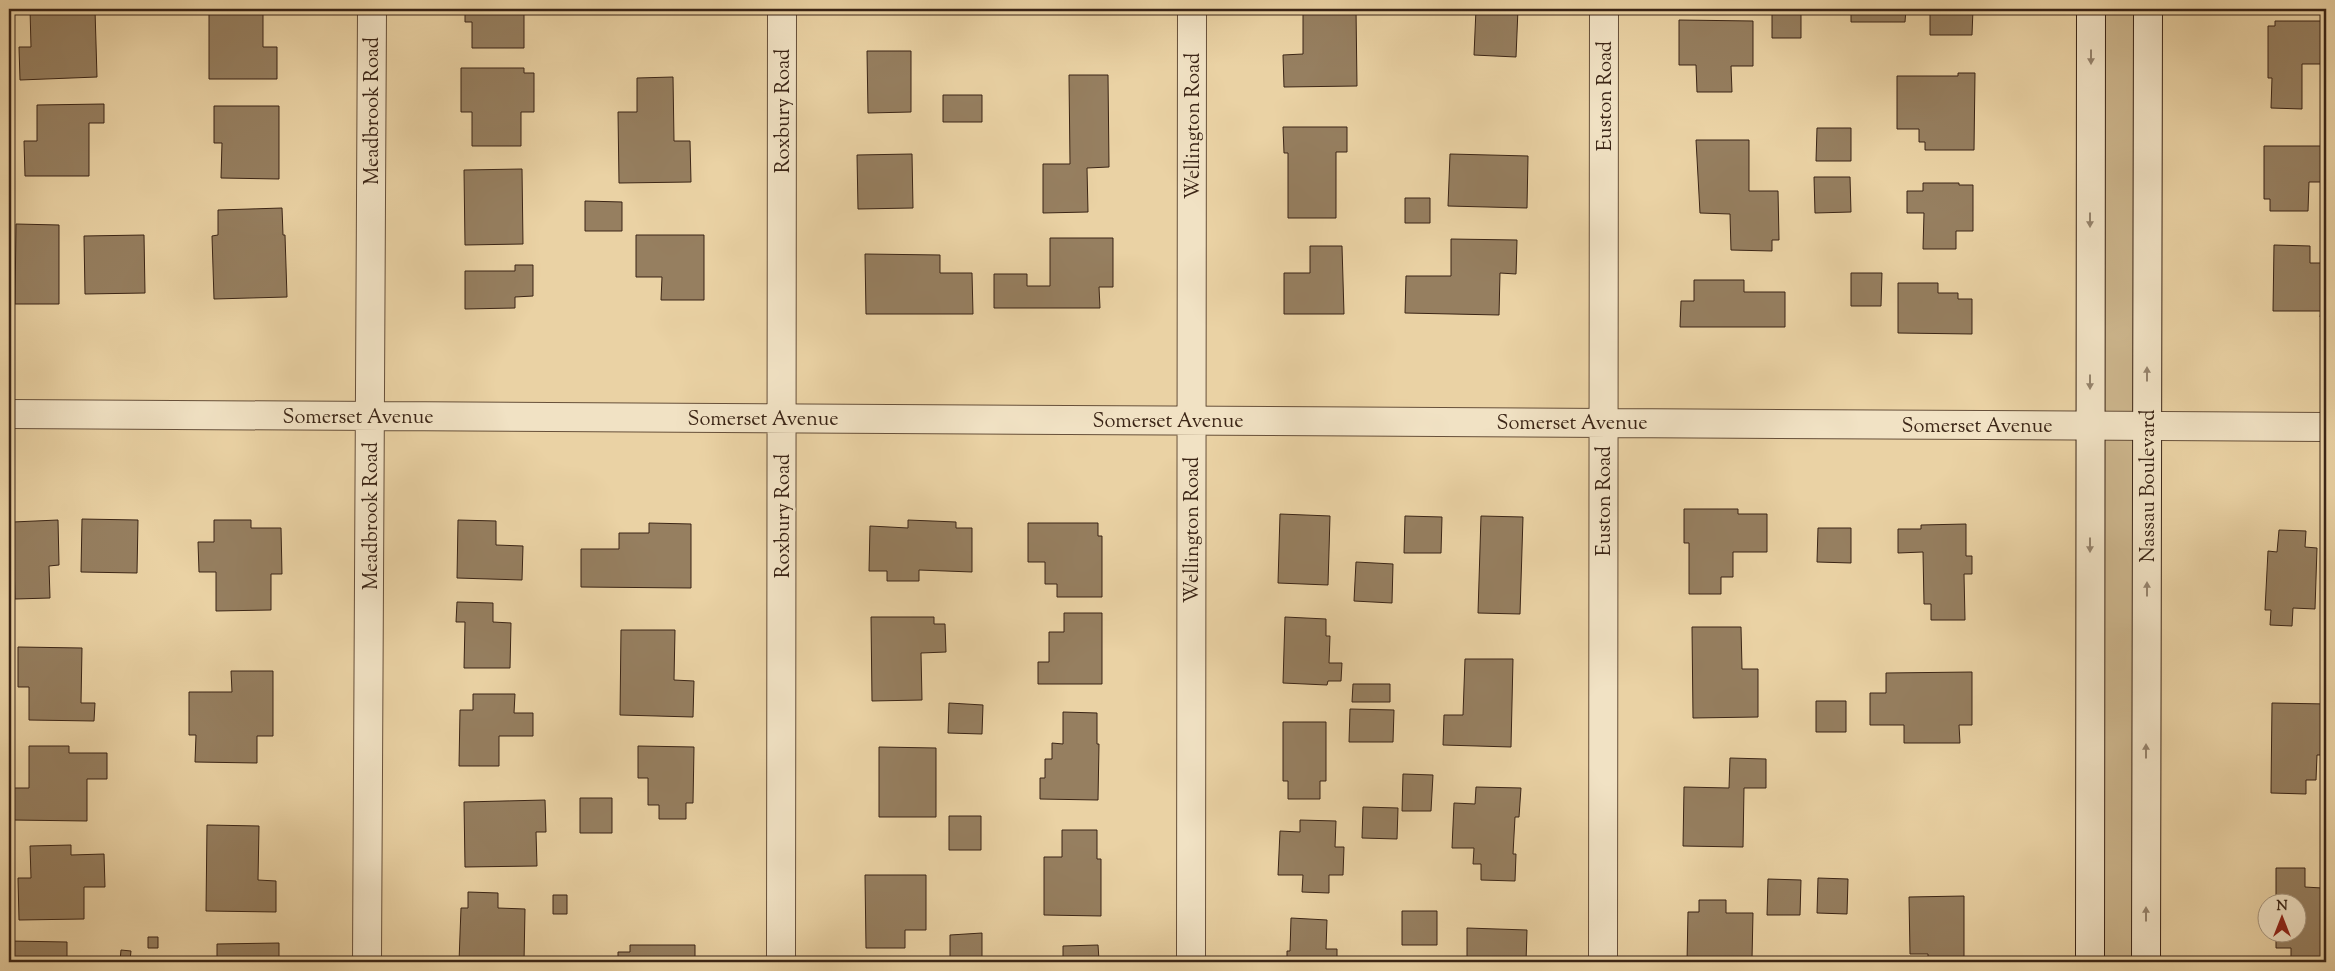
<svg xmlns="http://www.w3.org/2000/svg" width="2335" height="971" font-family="'Sorts Mill Goudy',serif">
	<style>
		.green { fill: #ccb58c; stroke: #846d51 }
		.building { fill: #967f60; stroke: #3b2516 }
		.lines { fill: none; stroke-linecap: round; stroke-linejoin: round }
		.minor-casing { stroke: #67503a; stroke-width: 30 }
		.secondary-casing { stroke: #3b2516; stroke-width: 30 }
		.minor { stroke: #f1e2c4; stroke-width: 28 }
		.secondary { stroke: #f1e2c4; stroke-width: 28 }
		.oneway { fill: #96846d }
		.labels { text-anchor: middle; stroke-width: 5; stroke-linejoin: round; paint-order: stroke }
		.street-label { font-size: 20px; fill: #3b2516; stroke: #f1e2c4 }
	</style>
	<rect width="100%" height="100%" fill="#ead2a4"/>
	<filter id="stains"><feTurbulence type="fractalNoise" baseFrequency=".004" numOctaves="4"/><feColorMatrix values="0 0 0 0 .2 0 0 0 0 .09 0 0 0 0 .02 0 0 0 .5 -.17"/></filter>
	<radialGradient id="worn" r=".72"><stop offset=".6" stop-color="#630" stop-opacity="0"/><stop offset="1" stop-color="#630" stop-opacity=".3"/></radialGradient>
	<path class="green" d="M2095,9H2148L2147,962H2095Z"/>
	<path class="building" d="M30,9L95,10L97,77L20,80L19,47H31Z
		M205,9H263V47H277V79H209V12H205Z
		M465,9H524V48H472V22H465Z
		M1303,9H1356L1357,86L1284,87L1283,55L1303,54Z
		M1476,9H1518L1516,57L1474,55Z
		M1772,9H1801V38H1772Z
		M1851,9H1906L1905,22H1851Z
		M1930,9H1973L1972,35H1930Z
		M1679,20L1753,21V66H1731L1732,92H1697L1696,65H1679Z
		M2275,21H2326V64H2302V109L2271,108L2272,78H2268V26H2275Z
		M867,51H911V112L868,113Z
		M461,68H524V73H534V112H521V146H472V112H461Z
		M1958,73H1975L1974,150H1925V142H1919V129H1897V76H1958Z
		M1069,75H1108L1109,167L1087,168L1088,212L1043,213V164H1070Z
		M673,77L674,141H690L691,182L619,183L618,112H637V78Z
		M943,95H982V122H943Z
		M104,104V123H89V176H25L24,141H37V105Z
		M214,106H279V179L221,178L222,143H214Z
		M1283,127H1347V152H1336V218H1288V153H1284Z
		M1817,128H1851V161H1816Z
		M1696,140H1749V191H1778L1779,240H1772V251L1731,250L1730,214L1700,213Z
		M2264,146H2326V182H2309L2308,211H2270V199H2264Z
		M912,154L913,208L858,209L857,155Z
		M1450,154L1528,156L1527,208L1448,206Z
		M522,169L523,244L465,245L464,170Z
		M1814,177H1850L1851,212L1815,213Z
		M1923,183H1959V185H1973V231H1956V249H1923L1924,213H1907V191H1923Z
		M1405,198H1430V223H1405Z
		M585,201L622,202V231H585Z
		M282,208L283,235H285L287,297L214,299L212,236L218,235V210Z
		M16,224L59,225V304H15Z
		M144,235L145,293L85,294L84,236Z
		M636,235H704V300H661L662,277H636Z
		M1050,238H1113V287H1099L1100,308H994V274H1027V286H1050Z
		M1451,239L1517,240L1516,274L1500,273L1499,315L1405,313L1406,276H1451Z
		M2274,245L2310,246V263H2326V317H2320L2321,311H2273Z
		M1310,246H1342L1344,314H1284V273H1310Z
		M865,254L940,255V273H972L973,314H866Z
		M515,265H533V296L515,297V308L465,309V271H515Z
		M1851,273H1882L1881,306H1851Z
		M1694,280H1744V292H1785V327H1680L1681,301H1694Z
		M1898,283H1938V293H1958V299H1972V334L1898,333Z
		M1684,509H1738V514H1767V552H1733V577H1721V594H1689V543H1684Z
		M1280,514L1330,516L1328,585L1278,583Z
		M1405,516L1442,517L1441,553H1404Z
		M1481,516L1523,517L1520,614L1478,613Z
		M82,519L138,520L137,573L81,572Z
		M58,520L59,565L49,566L50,598L15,599L13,522Z
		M214,520H251V528H281L282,574H271V610L216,611V572H199L198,542H214Z
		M458,520L496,521V545L523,546L522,580L457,578Z
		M908,520L956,522V528H972V572L919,570V581H887V571H869L870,526L908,528Z
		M649,523L691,524V588L581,587V549H619V533H649Z
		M1028,523H1098V536H1102V597H1057V584H1045V562H1028Z
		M1966,524V556H1972V574H1964L1965,620H1931V604H1924L1923,552L1898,553V529H1921V525Z
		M1818,528H1851V563L1817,562Z
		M2279,530L2306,531L2305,547L2317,548L2315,609L2293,608L2292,626L2270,625L2271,610H2265L2268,551L2277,552Z
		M1356,562L1393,564L1392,603L1354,601Z
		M457,602L493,603V622L511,623L510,668H464L465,622H456Z
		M1064,613H1102V684H1038V662H1049V632H1064Z
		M871,617H934V624H945L946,652L921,653L922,700L872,701Z
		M1285,617L1326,619V636H1330L1329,663H1342L1341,681H1328L1327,685L1283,683Z
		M1692,627H1741L1742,669H1758V717L1693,718Z
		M621,630H675L674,680L694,681L693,717L620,715Z
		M18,647L82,648L81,703H95L94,721L29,720V687H18Z
		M1465,659H1513L1511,747L1443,745L1444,715H1463Z
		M231,671H273V736H257V763L195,762L196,735H189V692H232Z
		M1972,672V725H1959L1960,743H1904V725H1870V693H1886V673Z
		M1353,684H1390V702H1352Z
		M473,694H515L514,713H533V736H499V766H459L460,710H473Z
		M1816,701H1846V732H1816Z
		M949,703L983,705L982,734L948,733Z
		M2272,703L2326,704V755H2317L2316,780H2306V794L2271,793Z
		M1350,709L1394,710L1393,742H1349Z
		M1063,712L1097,713V744H1099L1098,800L1040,799V778H1045V759H1052V743L1063,744Z
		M1283,722H1326V781H1320V799H1288V781H1283Z
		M29,746H69V753H107V779H87V821L13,820L14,788H29Z
		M638,746L694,747L693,803H686V819H659V805H648V778H638Z
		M879,747L936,748V817H879Z
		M1730,758L1766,759V788H1744L1743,847L1683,846L1684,787L1729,788Z
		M1403,774L1433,775L1431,811H1402Z
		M1476,787L1521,788L1519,817H1515L1513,854H1516L1515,881L1481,880V864H1473L1474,848H1452L1454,803L1475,804Z
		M580,798H612V833H580Z
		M545,800L546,832H536L537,866L465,867L464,802Z
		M1363,807L1398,808L1397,839L1362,838Z
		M949,816H981V850H949Z
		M1300,820L1336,821L1335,847H1344L1343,875H1329V893L1302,892L1303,875H1278L1280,831L1300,832Z
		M207,825L259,826L258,880L276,881V912L206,911Z
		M1062,830H1097V859H1101V916L1044,915V857H1062Z
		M71,845V855L104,854L105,887H84V919L19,920L18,878H31L30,846Z
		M2276,868H2305V887L2322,888V905H2326V931H2322V962H2291V948H2276V934H2298V904H2276Z
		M865,875H926V930H905V948H866Z
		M1818,878L1848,879L1847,914L1817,913Z
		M1768,879L1801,880L1800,915H1767Z
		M468,892L498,893V908L525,909L524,962H459L461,908H468Z
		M553,895H567V914H553Z
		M1964,896V962H1928V954H1910L1909,897Z
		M1699,900H1726V913H1753L1752,959H1729V962H1687L1688,912H1699Z
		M1402,911H1437V945H1402Z
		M1291,918L1327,920L1326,949H1337V962H1287V951H1290Z
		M1467,928L1527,930L1526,962H1467Z
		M982,933V962H950V935Z
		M148,937H158V948H148Z
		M10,941L67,942V962H10Z
		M279,943V962H217V944Z
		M630,945H695V962H618V952H630Z
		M1098,945L1099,960L1101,962H1063V946Z
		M121,950L131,951L130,961H120Z"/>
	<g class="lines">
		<g class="minor-casing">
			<path id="minor" d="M9,414L2326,427
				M367,962L372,9
				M781,962L782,9
				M1191,962L1192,9
				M1603,962L1604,9"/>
		</g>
		<g class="secondary-casing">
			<path id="secondary" d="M2090,962L2091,9
				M2146,962L2148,9"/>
		</g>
		<use href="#minor" class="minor"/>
		<use href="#secondary" class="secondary"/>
	</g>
	<defs><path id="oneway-solid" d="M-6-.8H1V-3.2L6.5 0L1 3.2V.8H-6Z" transform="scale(1.25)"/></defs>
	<g class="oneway">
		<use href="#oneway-solid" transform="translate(2091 57) rotate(90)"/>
		<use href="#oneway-solid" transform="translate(2090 220) rotate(90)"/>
		<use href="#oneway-solid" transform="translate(2147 374) rotate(-90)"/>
		<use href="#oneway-solid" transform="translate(2090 382) rotate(90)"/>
		<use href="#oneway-solid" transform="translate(2090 545) rotate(90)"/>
		<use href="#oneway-solid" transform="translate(2147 589) rotate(-90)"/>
		<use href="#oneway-solid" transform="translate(2146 751) rotate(-90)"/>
		<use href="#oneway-solid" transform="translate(2146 914) rotate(-90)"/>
	</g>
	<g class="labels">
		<g class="street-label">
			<text transform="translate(1604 96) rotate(-90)" y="7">Euston Road</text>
			<text transform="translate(371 111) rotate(-90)" y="7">Meadbrook Road</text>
			<text transform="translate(782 111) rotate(-90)" y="7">Roxbury Road</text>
			<text transform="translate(1192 126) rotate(-90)" y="7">Wellington Road</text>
			<text x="358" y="423">Somerset Avenue</text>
			<text x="763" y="425">Somerset Avenue</text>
			<text x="1168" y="427">Somerset Avenue</text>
			<text x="1572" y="429">Somerset Avenue</text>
			<text x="1977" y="432">Somerset Avenue</text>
			<text transform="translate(2147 486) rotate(-90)" y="7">Nassau Boulevard</text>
			<text transform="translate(1603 501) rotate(-90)" y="7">Euston Road</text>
			<text transform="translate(370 516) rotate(-90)" y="7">Meadbrook Road</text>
			<text transform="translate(782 516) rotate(-90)" y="7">Roxbury Road</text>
			<text transform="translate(1191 530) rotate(-90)" y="7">Wellington Road</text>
		</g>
	</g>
	<rect width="2335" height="971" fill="none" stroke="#ead2a4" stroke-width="30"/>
	<rect x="10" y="10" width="2315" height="951" fill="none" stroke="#3b2516" stroke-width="2.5"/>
	<rect x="15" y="15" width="2305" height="941" fill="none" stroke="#3b2516"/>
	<g transform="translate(2282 918)"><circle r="24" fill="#f1e2c4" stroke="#a8967e"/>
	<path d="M0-4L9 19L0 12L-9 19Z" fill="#8f2418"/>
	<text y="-8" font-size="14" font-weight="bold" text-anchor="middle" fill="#3b2516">N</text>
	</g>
	<rect width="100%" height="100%" filter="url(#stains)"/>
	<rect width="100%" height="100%" fill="url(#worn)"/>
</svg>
